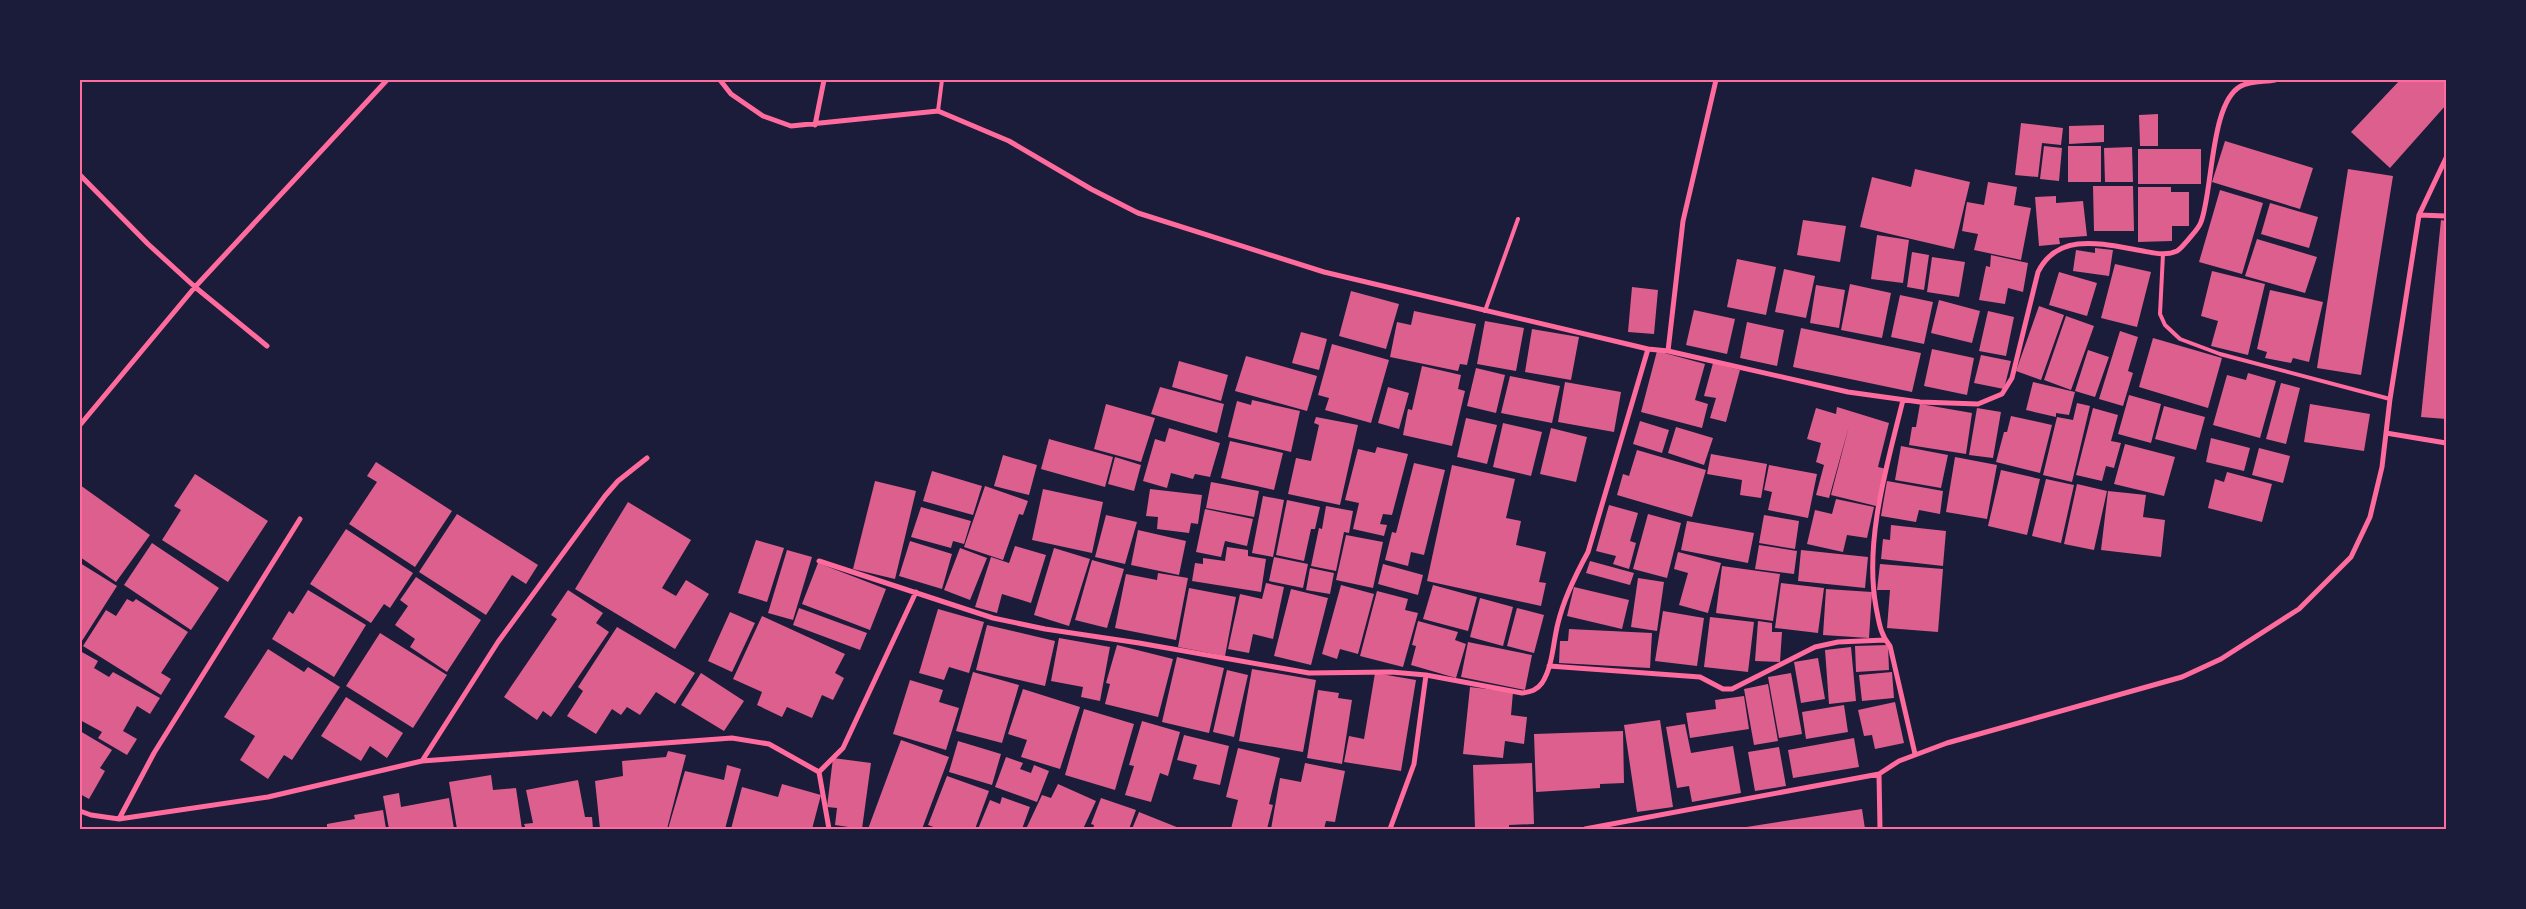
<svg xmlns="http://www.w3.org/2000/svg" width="2526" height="909" font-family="'Source Serif 4',serif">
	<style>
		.building { fill: #dd5f8e }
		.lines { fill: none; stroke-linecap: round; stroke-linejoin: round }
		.service { stroke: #ff6b9d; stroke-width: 4 }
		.minor { stroke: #ff6b9d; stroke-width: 5 }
		.neatline { fill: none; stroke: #ff6b9d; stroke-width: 2 }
	</style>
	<rect width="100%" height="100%" fill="#1b1b3a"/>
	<path class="building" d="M2400,80H2446V105L2390,168L2351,132Z
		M2158,114V146H2140L2139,115Z
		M2021,123L2063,128L2061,145L2042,143L2038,177L2015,175Z
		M2104,125V142L2069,144V126Z
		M2225,141L2313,168L2300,209L2212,182Z
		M2044,146L2062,148L2059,181L2040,179Z
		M2068,146H2101V182H2068Z
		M2132,147L2133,182H2105L2104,148Z
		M2138,149H2201V184H2138Z
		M1915,169L1970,182L1954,249L1860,227L1872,177L1911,187Z
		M2348,169L2393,176L2361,375L2317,368Z
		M1988,182L2017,187L2014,205L2031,208L2021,260L1974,250L1978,234L1962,231L1967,202L1984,205Z
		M2093,186H2133L2134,231H2094Z
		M2138,187H2171V192H2189V226H2172V241L2138,242Z
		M2220,190L2263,203L2242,274L2199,262Z
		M2056,196V203L2083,201L2087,236L2059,238L2060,244L2039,246L2035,197Z
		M2270,203L2318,217L2309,248L2261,234Z
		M1803,220L1846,226L1840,262L1797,255Z
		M2441,220L2446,221V419L2421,417Z
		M1877,235L1909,240L1903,283L1871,279Z
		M2257,239L2317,257L2305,293L2245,276Z
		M2095,248L2113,250L2109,276L2073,271L2076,250L2095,253Z
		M1912,252L1929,255L1924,290L1907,287Z
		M1991,255L2028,263L2023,292L2008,288L2005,304L1979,300L1986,266L1990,267Z
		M1932,257L1965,262L1959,297L1927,292Z
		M1737,259L1776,267L1766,315L1727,307Z
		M2115,264L2151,272L2137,327L2101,318Z
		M1784,269L1815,276L1806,318L1775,312Z
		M2212,271L2265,284L2248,355L2211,346L2218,321L2201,316Z
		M2059,272L2097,283L2087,316L2049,305Z
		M1850,284L1891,293L1882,338L1841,330Z
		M1816,285L1845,290L1839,328L1810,323Z
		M1632,287L1658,290L1654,334L1628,332Z
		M2270,290L2323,302L2309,362L2293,358L2291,363L2265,358L2267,352L2257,349Z
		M1351,291L1399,304L1386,349L1339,336Z
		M1900,295L1933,302L1924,344L1891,337Z
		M1939,300L1980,311L1972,343L1931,333Z
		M2039,306L2064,315L2041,380L2016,371Z
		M1694,310L1735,319L1727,354L1686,345Z
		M1414,311L1476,324L1467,365L1460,364L1458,371L1390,357L1397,322L1411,325Z
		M1988,311L2014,317L2006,356L1979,351Z
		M2066,316L2094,326L2071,390L2044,380Z
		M1485,321L1524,328L1516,371L1477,364Z
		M1747,322L1784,330L1777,366L1740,358Z
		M1801,328L1921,353L1912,392L1793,367Z
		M1532,329L1579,337L1571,380L1525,372Z
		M2120,331L2138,337L2128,371L2133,373L2123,406L2099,399Z
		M1301,332L1327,339L1319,370L1292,363Z
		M2153,338L2222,358L2208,408L2139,387Z
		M1332,344L1389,360L1371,423L1325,410L1329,398L1318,395Z
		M1932,349L1974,358L1967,395L1924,386Z
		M2088,350L2109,357L2095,397L2075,391Z
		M1657,351L1705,364L1695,400L1708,404L1702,428L1641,412Z
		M1981,355L2011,361L2004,389L1974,383Z
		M1246,356L1317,376L1307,411L1235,391Z
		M1179,361L1228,375L1221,401L1172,387Z
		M1713,363L1740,370L1726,422L1710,418L1716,398L1704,396Z
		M1422,366L1461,375L1458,389L1465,391L1452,446L1403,435L1408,409L1412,410Z
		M1476,368L1505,375L1496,413L1467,406Z
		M2248,373L2276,381L2260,438L2213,425L2227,375L2246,380Z
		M1510,376L1560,386L1552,423L1501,413Z
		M1565,382L1621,392L1614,432L1558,422Z
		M2033,382L2075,392L2069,415L2056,413V417L2026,410Z
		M2281,383L2300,388L2286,444L2266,439Z
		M1160,387L1224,404L1217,433L1151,414Z
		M1388,387L1409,393L1399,429L1378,423Z
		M2129,395L2161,404L2151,443L2118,434Z
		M1252,400L1300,411L1291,452L1228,437L1237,401L1251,405Z
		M2077,403L2090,406L2072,482L2043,475L2057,417L2073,420Z
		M1106,404L1155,418L1141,462L1094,449Z
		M1920,404L1972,413L1966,454L1909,445L1912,427H1916Z
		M2310,404L2370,414L2364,451L2304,442Z
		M2164,406L2205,417L2196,450L2155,439Z
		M1837,407L1889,423L1878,467L1886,469L1876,506L1831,495L1849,426L1829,498L1816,495L1824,465L1816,462L1821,443L1807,439L1816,408L1836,414Z
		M1977,408L2001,412L1993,458L1969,455Z
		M2093,408L2118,415L2111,441L2121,443L2114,468L2106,466L2102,481L2076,475Z
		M2011,416L2052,425L2040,473L1996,462L2004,432H2007Z
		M1316,417L1358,425L1340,505L1288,494L1296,458L1311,461L1319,425L1314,423Z
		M1466,418L1497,425L1487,464L1457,457Z
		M1640,421L1669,430L1662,453L1633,444Z
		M1503,423L1542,432L1531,476L1493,467Z
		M1676,427L1713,438L1704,465L1668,453Z
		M1169,428L1220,443L1210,477L1195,474L1193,479L1171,473L1167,488L1143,481L1155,439L1165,442Z
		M1551,428L1587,437L1576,482L1540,474Z
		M2211,438L2250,448L2244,471L2206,462Z
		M1049,439L1113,457L1105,487L1041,469Z
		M1230,441L1283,453L1274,490L1221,478Z
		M2125,444L2175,457L2164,496L2114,484Z
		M1901,446L1948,455L1941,488L1895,480Z
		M1377,447L1408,454L1392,515L1383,514L1380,524L1387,525L1384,536L1353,529L1359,503L1345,500L1358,449L1375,453Z
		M2259,448L2290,456L2283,483L2252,475Z
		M1637,450L1706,470L1692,517L1617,495L1623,474L1629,476Z
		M1711,454L1767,464L1761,498L1740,495L1742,480L1707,474Z
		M1003,455L1037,465L1029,495L994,486Z
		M1115,457L1141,465L1134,491L1108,484Z
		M1955,457L1997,465L1987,519L1946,512Z
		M376,462L452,511L415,567L349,524L377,482L367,476Z
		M1414,463L1445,470L1424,555L1411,552L1408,566L1385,560L1392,532L1396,533Z
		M1452,465L1515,479L1506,518L1521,521L1516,545L1546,552L1539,582L1546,583L1541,606L1427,581Z
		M1769,465L1817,474L1808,518L1768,510L1772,492L1764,490Z
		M2001,470L2040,479L2027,535L1988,526Z
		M932,471L982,486L973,515L923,501Z
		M2227,472L2272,484L2262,522L2208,508L2215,479L2224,482Z
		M195,474L268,521L228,582L162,540L181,510L174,506Z
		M2046,479L2074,485L2061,543L2032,536Z
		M875,481L916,491L895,579L853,569Z
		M1887,481L1943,491L1940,514L1919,510L1916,522L1881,516Z
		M1211,482L1259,491L1254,517L1206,508Z
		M2077,484L2107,491L2094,550L2064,544Z
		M80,485L150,535L116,582L80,557Z
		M985,486L1028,501L1023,515L1019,514L1003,560L964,547Z
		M1043,489L1103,502L1092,553L1032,540Z
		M1150,489L1202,495L1198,524L1191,523L1189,533L1157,529L1158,517L1146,516Z
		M2108,491L2146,495L2143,517L2165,520L2161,557L2101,550Z
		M1263,496L1284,500L1273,557L1252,553Z
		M1836,499L1874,507L1867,538L1847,535L1843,552L1807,544L1815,510L1832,514Z
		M1287,500L1320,507L1315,529H1311L1304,561L1276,555Z
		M628,502L691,540L662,588L676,596L686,580L709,594L675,649L575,589Z
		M1609,505L1638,513L1630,541L1636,543L1629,569L1613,564L1616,556L1596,551Z
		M1326,506L1353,511L1349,533L1344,532L1336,571L1311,566L1319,528L1322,529Z
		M921,507L971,521L964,544L953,541L951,548L911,537Z
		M1205,509L1253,519L1247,546L1225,541L1221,557L1196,552Z
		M457,514L538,565L526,584L512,575L486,615L419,572Z
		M1648,514L1681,523L1667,578L1633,569Z
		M1106,515L1137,522L1125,564L1095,557Z
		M1764,515L1799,521L1795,549L1759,543Z
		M1687,521L1754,533L1748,563L1681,550Z
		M1891,525L1946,531L1943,566L1881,559L1883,539L1890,540Z
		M346,529L413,573L390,608L384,604L371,623L310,584Z
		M1138,530L1186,541L1179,575L1131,565Z
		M1346,535L1383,542L1373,588L1336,580Z
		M756,540L784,548L767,602L738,593Z
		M910,541L952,554L942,589L899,576Z
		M152,543L219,588L191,630L124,585Z
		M1759,545L1797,551L1794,574L1755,569Z
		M1015,546L1046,555L1031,603L1002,594L997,613L975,607L991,557L1009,563Z
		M1227,547L1248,550V556L1266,559L1261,592L1192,581L1195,563L1203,564V558L1225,561Z
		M960,548L987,558L970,600L944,590Z
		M1054,548L1090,559L1069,626L1034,615Z
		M787,550L812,557L793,620L768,613Z
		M1801,550L1868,557L1865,588L1798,581Z
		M1678,552L1721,563L1708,613L1679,605L1688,573L1674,569Z
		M1274,557L1308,564L1303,588L1269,581Z
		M1092,560L1124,569L1107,628L1075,620Z
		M1590,561L1634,573L1630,585L1586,573Z
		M80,563L117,586L80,644Z
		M818,563L886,589L870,630L802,604Z
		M1383,564L1423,575L1418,595L1378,584Z
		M1880,564L1943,569L1938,632L1887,628L1890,590H1877Z
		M1722,566L1780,574L1773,621L1716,613Z
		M1310,568L1334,573L1330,594L1306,590Z
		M1158,573L1188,578L1176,640L1115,628L1126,574L1157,580Z
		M416,577L481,620L447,672L410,647L415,639L395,625L408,606L400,600Z
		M1638,578L1664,582L1657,631L1631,627Z
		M1266,583L1284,587L1273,639L1253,634L1249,653L1228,649L1240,594L1262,599Z
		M1781,583L1824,588L1818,633L1775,628Z
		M1341,585L1374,594L1358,654L1340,649L1337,659L1322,654Z
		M1433,585L1477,597L1468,631L1423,619Z
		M1574,587L1629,600L1622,629L1567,616Z
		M1189,588L1236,597L1225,656L1178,647Z
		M1291,589L1328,598L1311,665L1274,656Z
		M1826,589L1872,592L1869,638L1823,635Z
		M308,590L366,625L334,677L272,639L289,611L293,614Z
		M568,590L603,613L596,623L609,632L551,717L543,711L537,720L504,697L557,619L551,615Z
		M1377,591L1408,599L1405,610L1418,613L1403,667L1360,656Z
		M1480,598L1513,607L1503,646L1470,637Z
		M127,599L133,602L136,599L188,632L161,673L171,679L161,695L83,646L106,610L116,616Z
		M799,608L867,633L860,650L793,625Z
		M1517,608L1544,615L1534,653L1507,646Z
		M938,609L984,622L969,673L949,667L944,680L919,673Z
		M1663,611L1704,618L1697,666L1655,661Z
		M730,612L755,623L732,672L708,661Z
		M762,616L845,654L835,673L844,678L833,700L822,695L812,718L787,707L782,717L757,705L762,692L733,679Z
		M1710,617L1754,622L1748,672L1704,667Z
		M1418,621L1458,632L1455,640L1466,644L1456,678L1411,665L1416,646L1412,645Z
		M1758,621L1772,623V632H1782L1780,662L1755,661Z
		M987,625L1055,641L1045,686L976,670Z
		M617,627L695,673L675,704L656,692L640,715L627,707L621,715L612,709L596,734L567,716L583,691L578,687Z
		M1569,629L1652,633L1650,668L1559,663L1560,641H1568Z
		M380,633L447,675L413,728L346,686Z
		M1059,638L1110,647L1100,701L1081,697L1083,687L1051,681Z
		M1468,642L1532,655L1525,690L1461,677Z
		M1117,645L1173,659L1158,717L1105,704L1110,684L1106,683Z
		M1888,645L1889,670L1856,672L1855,646Z
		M1851,647L1856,701L1829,704L1825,650Z
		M268,649L304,672L308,667L340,687L292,760L284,755L268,779L240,760L255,736L224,717Z
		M80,651L98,661L94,668L109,677L113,672L160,698L150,714L137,706L123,731L137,739L127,755L98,738L102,732L80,720Z
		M1177,657L1224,668L1209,733L1162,722Z
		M1818,658L1825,699L1801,703L1794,662Z
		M1252,669L1316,680L1303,752L1239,741Z
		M1227,670L1248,675L1234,737L1213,732Z
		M973,672L1019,685L1002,743L956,731Z
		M1892,672L1894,698L1862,701L1859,675Z
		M701,673L744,701L724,731L681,705Z
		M1375,673L1416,680L1401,771L1344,762L1349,736L1364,739Z
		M1791,673L1802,734L1779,738L1768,677Z
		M910,680L943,690L939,702L959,708L946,750L893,734Z
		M1768,684L1778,741L1754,745L1744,689Z
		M1470,687L1513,692L1511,715L1527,717L1524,744L1505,741L1503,758L1463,754Z
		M1023,689L1080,707L1060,769L1021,757L1027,740L1008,734Z
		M1318,690L1339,693L1338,698L1352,700L1342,764L1307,758Z
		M1744,696L1749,729L1690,738L1686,713L1716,709L1715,700Z
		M346,697L403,733L387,758L370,746L361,761L321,736Z
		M1895,702L1904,743L1875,749L1872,735L1864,736L1858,710Z
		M1844,705L1848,732L1806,739L1802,712Z
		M1084,709L1134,724L1115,790L1065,775Z
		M1660,720L1673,807L1637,812L1624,725Z
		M1142,721L1180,732L1168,776L1160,773L1151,802L1125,795L1134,766L1129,765Z
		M1685,724L1691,753L1733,746L1741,793L1692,802L1689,786L1677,788L1666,727Z
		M80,731L112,750L100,768L105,771L89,799L80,794Z
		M1623,731L1624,783L1600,784V788L1536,792L1534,734Z
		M1184,735L1229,746L1220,785L1193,779L1197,765L1177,760Z
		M1854,738L1859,767L1793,778L1788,750Z
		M901,740L949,757L922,829H868Z
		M958,741L1001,754L992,785L949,772Z
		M1779,747L1786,786L1755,791L1748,752Z
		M1238,748L1280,758L1269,804L1273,805L1267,829H1231L1238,800L1226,797Z
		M668,751L686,755L667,829H600L595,781L623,776L622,761L666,757Z
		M1006,757L1023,763L1020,769L1031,773L1034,765L1049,771L1037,802L995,787Z
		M833,758L871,763L862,829L835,825L837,808L827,807Z
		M1305,763L1345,771L1335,822L1326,821L1324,829H1271L1280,778L1301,782Z
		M1532,763L1534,824L1509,825V829H1475L1473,765Z
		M727,765L741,769L725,829H668L685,771L724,780Z
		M491,775L493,790L516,788L522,829H457L449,782Z
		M947,776L989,791L975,829H939L928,825Z
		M578,780L585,817H592L593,829H526L524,824L533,823L526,790Z
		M782,784L821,795L812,829H731L742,787L778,797Z
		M1058,784L1096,801L1083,829H1026L1042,795L1051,798Z
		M399,793L401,807L449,798L454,829H389L383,796Z
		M1002,797L1030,807L1022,829H978L990,800L1000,804Z
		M1101,798L1136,810L1129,829H1093L1094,825L1091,824Z
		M1862,809L1865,829H1740V828Z
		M383,810L386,829H327V824L355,819L354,815Z
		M1139,812L1179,828L1178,829H1132Z"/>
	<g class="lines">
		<path class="service" d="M938,111L942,80
			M2163,254L2160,314L2165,325L2180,339L2220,354L2390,399
			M1485,311L1518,219"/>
		<path class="minor" d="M720,80L731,94L763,116L791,126L938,111L1009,141L1091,189L1138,213L1324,272L1648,349L1668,351L1683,221L1716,80
			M815,125L824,80
			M80,175L148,244L195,287L267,346
			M2419,215L2446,216
			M1668,351L1848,392L1920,402L1978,404L2002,394L2012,378L2038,272C2059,230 2106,245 2143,251C2154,253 2166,256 2177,251C2181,249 2185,243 2188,240C2192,235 2199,228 2201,222C2213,191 2210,102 2241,86C2250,81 2265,82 2275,80
			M1903,400C1887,465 1864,541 1876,607C1879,622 1880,634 1890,646L1915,754
			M80,425L195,287L387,80
			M2386,433L2446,443
			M819,561L993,618L1045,629L1139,643L1309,673L1391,672L1426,675L1522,693C1531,692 1537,690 1542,683C1553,666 1553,642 1558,623C1564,598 1576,574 1588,552L1648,349
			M1549,666L1700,677L1723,689H1732L1815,647L1838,642L1885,640
			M422,761L498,642L605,496L618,481L647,458
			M819,772L843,748L916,592
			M80,811L91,815L119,819L268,797L422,761L732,738L769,744L819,772L829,829
			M119,819L154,753L300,519
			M1390,829L1414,764L1426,675
			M1585,829L1879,774
			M1880,829L1879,774L1899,761L1947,743L2182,677L2221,659L2299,609L2351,557L2370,517L2382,467L2390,399L2419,215L2446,158"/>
	</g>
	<rect width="2526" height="909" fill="none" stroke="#1b1b3a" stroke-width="162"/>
	<rect x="81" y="81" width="2364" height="747" class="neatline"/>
</svg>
